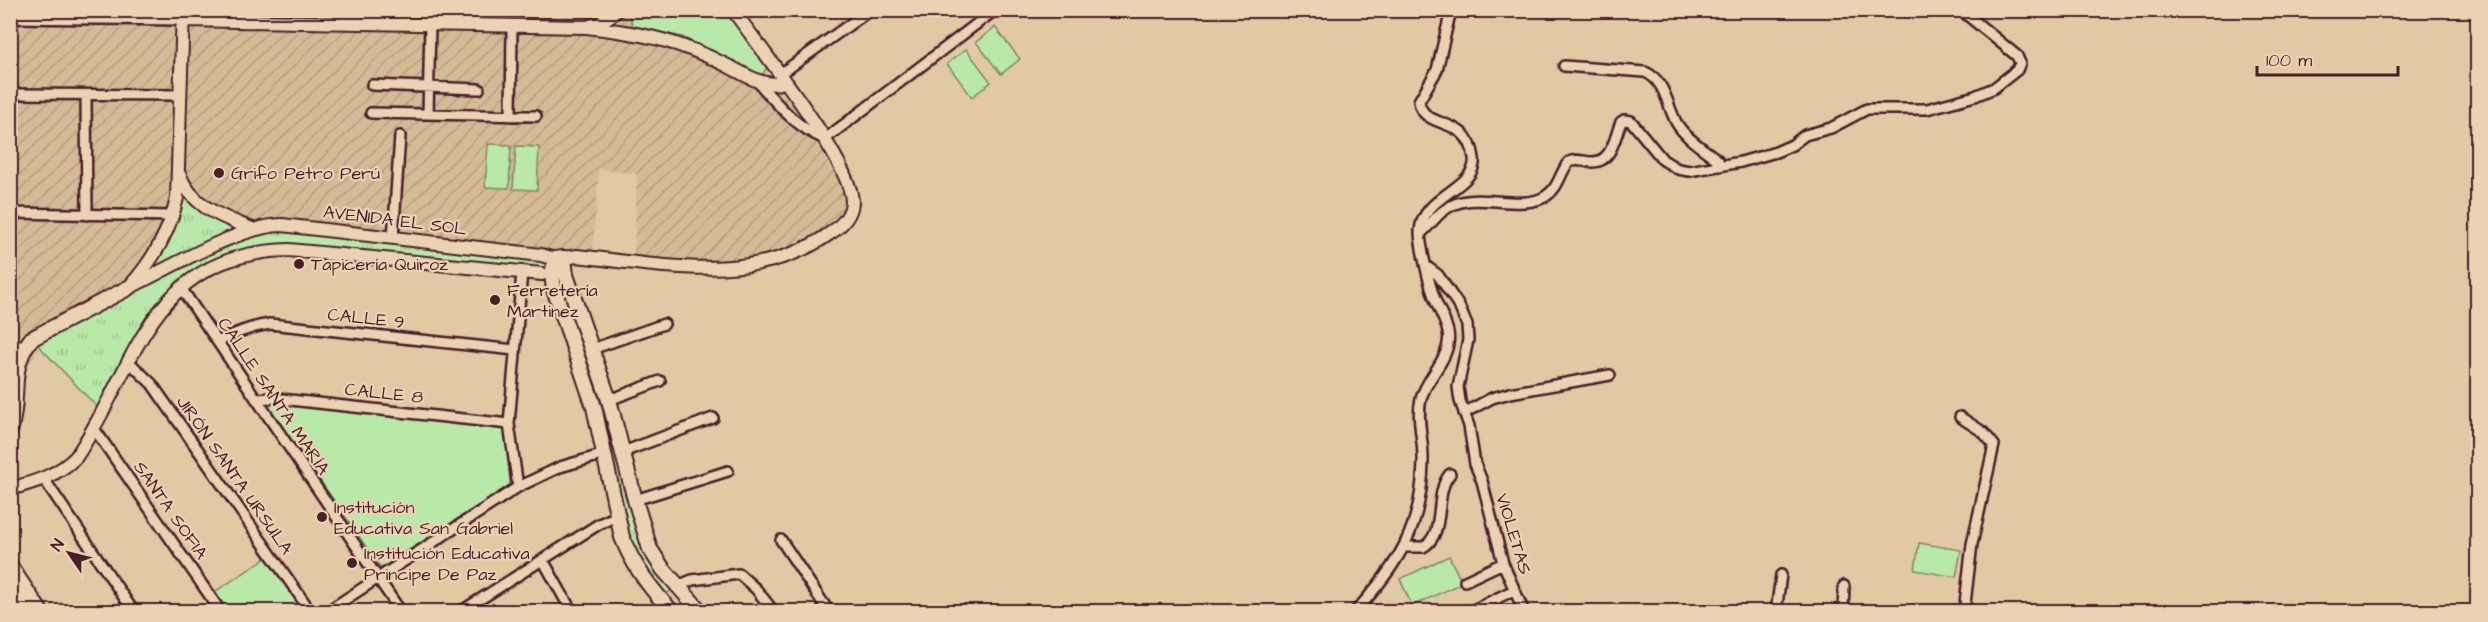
<svg xmlns="http://www.w3.org/2000/svg" width="2488" height="622" font-family="'Architects Daughter',sans-serif">
	<style>
		.industrial { fill: url(#industrial-furrows) }
		.grass { fill: url(#grass-tufts); stroke: #82846a; stroke-width: 1.5 }
		.green { fill: #b9e9a8; stroke: #82846a; stroke-width: 1.5 }
		.lines { fill: none; stroke-linecap: round; stroke-linejoin: round }
		.street-casing { stroke: #4a1f2b; stroke-width: 14 }
		.secondary-casing { stroke: #4a1f2b; stroke-width: 16 }
		.primary-casing { stroke: #4a1f2b; stroke-width: 18 }
		.street { stroke: #ead2b2; stroke-width: 9 }
		.secondary { stroke: #ead2b2; stroke-width: 12 }
		.primary { stroke: #ead2b2; stroke-width: 14 }
		.poi-dot { fill: #4a1f2b; stroke: #ead2b2; stroke-width: 2 }
		.labels { text-anchor: middle; stroke-width: 4.5; stroke-linejoin: round; paint-order: stroke }
		.poi-label { font-size: 18px; fill: #4a1f2b; stroke: #ead2b2; text-anchor: start }
		.street-label { font-size: 18px; fill: #4a1f2b; stroke: #ead2b2 }
	</style>
	<defs>
		<pattern id="industrial-furrows" width="10" height="10" patternUnits="userSpaceOnUse" patternTransform="scale(1.5)"><rect width="10" height="10" fill="#d3bb95"/><path d="M-1 1l2-2M0 10L10 0M9 11l2-2" fill="none" stroke="#b7a081"/></pattern>
		<pattern id="grass-tufts" width="24" height="20" patternUnits="userSpaceOnUse" patternTransform="scale(1.5)"><rect width="24" height="20" fill="#b9e9a8"/><path d="M3 7l-1-3M5 7V3M7 7l1-3M15 17l-1-3M17 17v-4M19 17l1-3" fill="none" stroke="#a1c791"/></pattern>
	</defs>
	<rect width="100%" height="100%" fill="#e1c9a4"/>
	<filter id="ink" filterUnits="userSpaceOnUse"><feTurbulence type="fractalNoise" baseFrequency=".0167" numOctaves="2"/><feDisplacementMap in="SourceGraphic" scale="12" xChannelSelector="R" yChannelSelector="G"/><feConvolveMatrix kernelMatrix="1 2 1 2 8 2 1 2 1" color-interpolation-filters="sRGB"/></filter>
	<g filter="url(#ink)">
		<path class="industrial" d="M11,11H718L741,45L850,170L860,198L851,227L832,243L771,267L684,273L634,257L637,174L599,169L593,249L536,263L269,239L83,321L36,352L25,371L20,433L11,449Z"/>
		<path class="grass" d="M181,191C198,207 214,221 237,228L236,230L148,274Z
			M266,230L541,259L546,261V268L540,270L272,246C253,249 237,254 219,261C149,289 134,349 97,407L37,344L38,337L175,269L249,235Z
			M558,283H562L607,411L635,528L648,557L671,585V590L665,595L662,594L630,548Z"/>
		<path class="green" d="M628,10L727,11L765,62L766,69L762,75L753,76L683,37L633,26Z
			M995,27L1020,59L1001,74L976,42Z
			M966,49L991,82L972,97L947,64Z
			M488,144L511,145L509,188L485,187Z
			M516,146L539,147L537,190L513,189Z
			M273,403L506,427L510,485L381,568L269,407Z
			M1919,543L1961,550L1956,577L1915,570Z
			M1449,556L1462,583L1412,606L1400,579Z
			M266,558L304,611H228L215,592Z"/>
		<g class="lines">
			<g class="street-casing">
				<path id="street" d="M10,18L183,20
					M1564,66L1645,72C1665,80 1667,105 1676,122C1684,137 1705,150 1718,160L1720,166
					M779,75L870,10
					M757,81C777,104 797,128 825,139L995,10
					M372,85L479,89
					M10,94L181,95
					M86,95L87,215
					M371,113L536,116
					M428,114L430,24
					M511,116L512,26
					M10,213L173,216
					M1420,234C1432,224 1439,210 1455,204C1481,193 1523,211 1546,196C1559,188 1560,172 1569,162C1577,158 1584,162 1593,162C1612,162 1615,136 1621,122L1624,120L1631,121L1663,160L1678,169L1689,171L1741,162L1776,152L1792,145L1805,135L1831,128L1867,109H1927L1975,96L1994,88L2017,70L2020,63L2017,56L1961,10
					M393,238L400,136
					M1427,267L1438,275L1459,306L1467,325L1468,340L1458,387L1460,401L1469,426L1475,464L1482,481L1503,563L1524,612
					M181,288L401,612
					M218,342C236,332 250,327 270,324L515,350
					M592,349L664,324
					M128,361L152,384L311,612
					M256,399L272,398L509,424
					M609,400L660,381
					M1464,413L1492,398L1510,393L1610,375
					M1960,417L1983,432L1994,445L1972,544L1964,612
					M93,427L221,612
					M623,452L713,418
					M44,479L134,612
					M518,487L509,424L522,272
					M635,500L728,471
					M781,540L829,612
					M1405,547H1423C1447,534 1433,493 1450,474
					M543,560L572,612
					M1465,581L1503,563
					M678,586L692,580L739,574L756,589L774,612
					M326,612L518,487L560,467L605,454
					M460,612L599,524L617,516
					M1355,612C1398,565 1422,528 1423,462C1424,441 1416,419 1421,399C1426,377 1453,357 1448,332C1446,322 1440,312 1436,302C1430,288 1420,246 1420,231C1422,195 1478,188 1474,158C1468,113 1423,132 1419,101L1437,70L1451,10
					M1469,612L1514,590
					M1776,612L1781,575
					M1843,612L1844,586"/>
			</g>
			<g class="secondary-casing">
				<path id="secondary" d="M183,20L586,27C641,33 678,40 728,66C745,74 764,89 784,82
					M590,26L600,23L618,10
					M179,174C193,208 221,216 252,229
					M564,258L577,256C659,265 757,286 829,234C840,227 851,216 852,202C852,162 759,47 733,10
					M131,285C153,260 170,231 177,198L183,10
					M128,288C170,268 238,226 282,225L541,255L555,259
					M10,341L23,350
					M10,489C35,482 57,476 76,457C139,363 148,254 289,250L542,274
					M10,564L42,612
					M10,585L29,612"/>
			</g>
			<g class="primary-casing">
				<path id="primary" d="M10,430C21,398 7,370 31,339L128,288
					M672,612C651,589 633,566 622,537L594,407L554,289L552,275L555,259L564,258L566,275L609,400L635,500L650,549L663,569L701,612"/>
			</g>
			<use href="#street" class="street"/>
			<use href="#secondary" class="secondary"/>
			<use href="#primary" class="primary"/>
		</g>
	</g>
	<g class="poi-dot">
		<circle cx="219" cy="173" r="6"/>
		<circle cx="299" cy="264" r="6"/>
		<circle cx="495" cy="300" r="6"/>
		<circle cx="322" cy="517" r="6"/>
		<circle cx="352" cy="563" r="6"/>
	</g>
	<g class="labels">
		<g class="poi-label">
			<text x="231" y="179">Grifo Petro Perú</text>
			<text x="311" y="270">Tapicería Quiroz</text>
			<text x="507" y="296">Ferretería<tspan x="507" dy="21">Martinez</tspan></text>
			<text x="334" y="513">Institución<tspan x="334" dy="21">Educativa San Gabriel</tspan></text>
			<text x="364" y="559">Institución Educativa<tspan x="364" dy="21">Principe De Paz</tspan></text>
		</g>
		<g class="street-label">
			<text transform="translate(395 220) rotate(7)" y="6">AVENIDA EL SOL</text>
			<text transform="translate(366 318) rotate(6)" y="6">CALLE 9</text>
			<text transform="translate(384 393) rotate(6)" y="6">CALLE 8</text>
			<text transform="translate(274 396) rotate(56)" y="6">CALLE SANTA MARÍA</text>
			<text transform="translate(235 475) rotate(55)" y="6">JIRÓN SANTA URSULA</text>
			<text transform="translate(171 510) rotate(55)" y="6">SANTA SOFIA</text>
			<text transform="translate(1514 534) rotate(73)" y="6">VIOLETAS</text>
		</g>
	</g>
	<rect width="2488" height="622" fill="none" stroke="#ead2b2" stroke-width="36"/>
	<rect x="18" y="18" width="2452" height="586" fill="none" stroke="#4a1f2b" stroke-width="2" filter="url(#ink)"/>
	<g transform="translate(69 553) rotate(305)" stroke="#ead2b2" stroke-width="4.5" paint-order="stroke">
	<path d="M0-4.5L10 22L0 15L-10 22Z" fill="#4a1f2b"/>
	<text y="-9" font-size="16" font-weight="bold" text-anchor="middle" fill="#4a1f2b">N</text>
	</g>
	<path d="M2257 66v9h141v-9" fill="none" stroke="#4a1f2b" stroke-width="3"/>
	<text x="2266" y="66" font-size="18" fill="#4a1f2b" stroke="#ead2b2" stroke-width="4.5" paint-order="stroke">100 m</text>
</svg>
